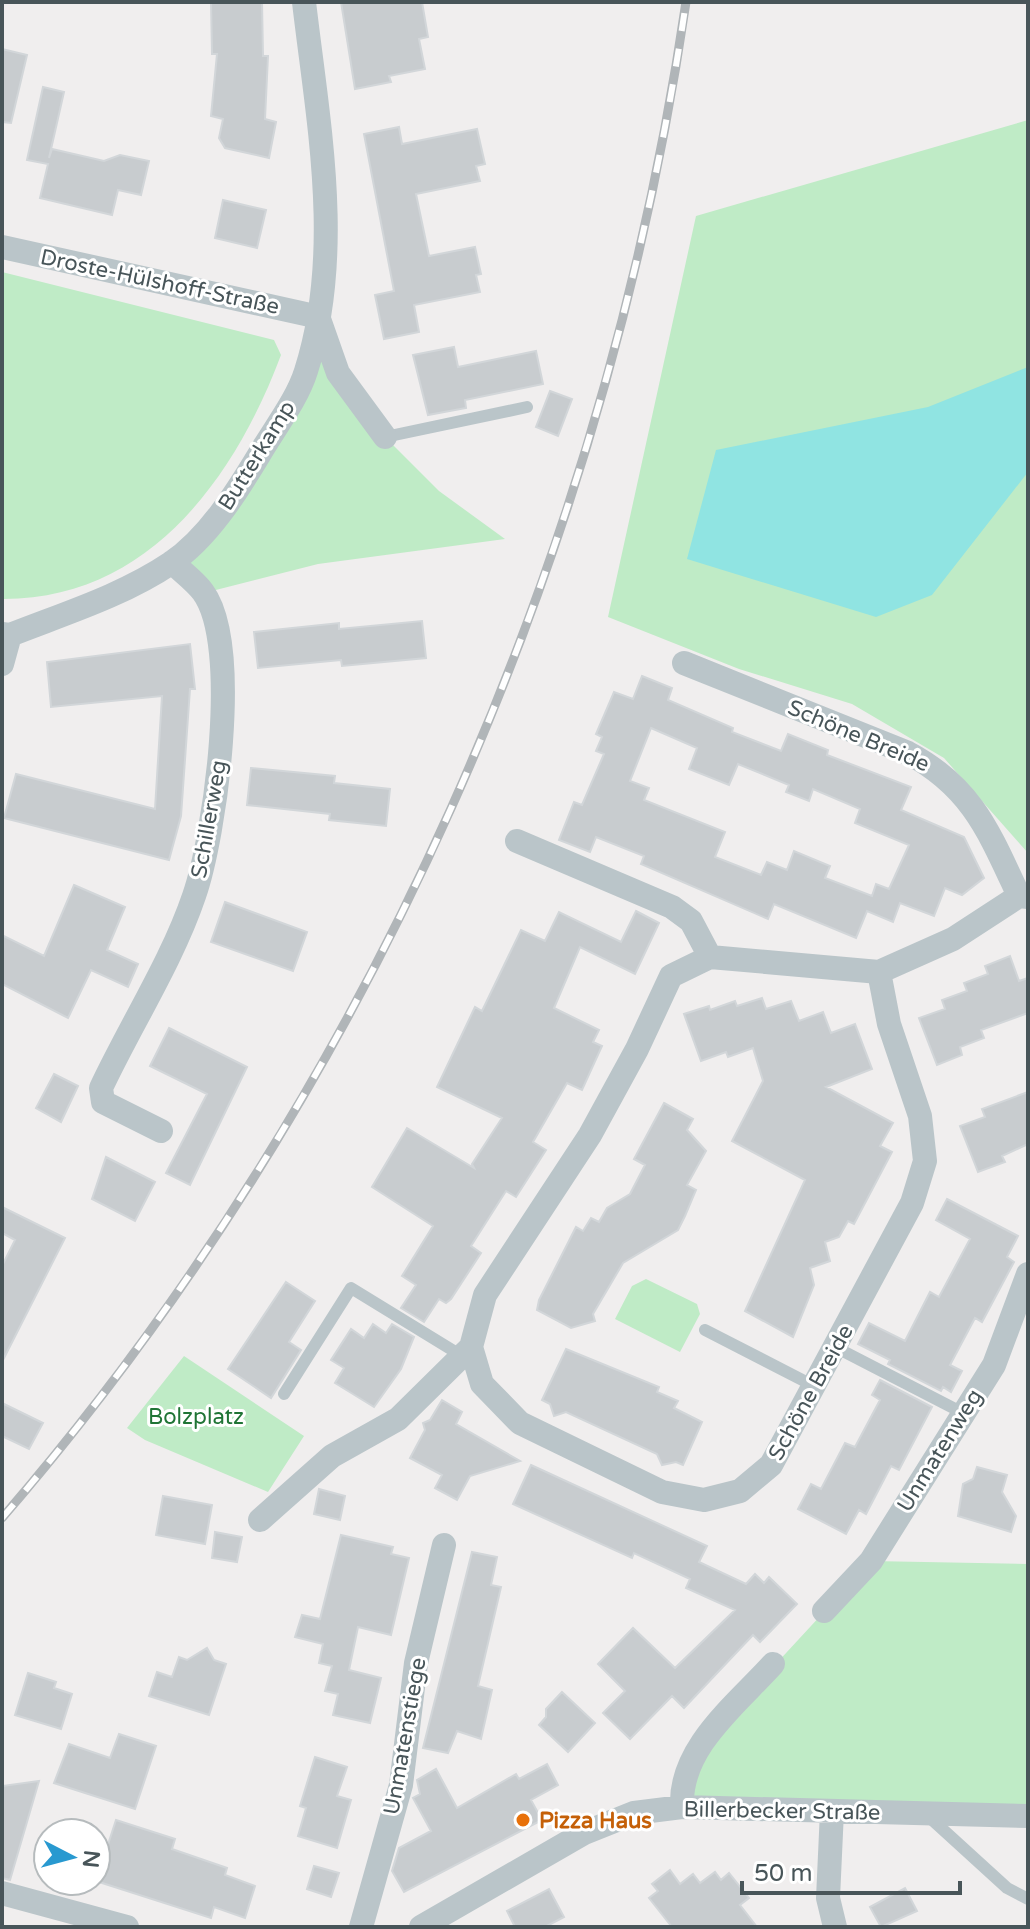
<svg xmlns="http://www.w3.org/2000/svg" width="1030" height="1929" font-family="'Varela Round',sans-serif">
	<style>
		.green { fill: #bfebc6 }
		.water { fill: #90e4e2 }
		.building { fill: #c8cccf; stroke: #d2d6d9; stroke-width: 2; fill-rule: evenodd }
		.lines { fill: none; stroke-linecap: round; stroke-linejoin: round }
		.lane { stroke: #bac5c9; stroke-width: 12 }
		.street { stroke: #bac5c9; stroke-width: 24 }
		.rail-casing { stroke: #b0b5b8; stroke-width: 9 }
		.rail { stroke: #fff; stroke-width: 6; stroke-dasharray: 18; stroke-linecap: butt }
		.food-dot { fill: #e8710a; stroke: #fff; stroke-width: 3 }
		.labels { text-anchor: middle; stroke-width: 6; stroke-linejoin: round; paint-order: stroke }
		.street-label { font-size: 22px; fill: #485559; stroke: #fff }
		.park-label { font-size: 22px; fill: #1f7435; stroke: #fff }
		.food-label { font-size: 22px; font-weight: bold; fill: #c56008; stroke: #fff; text-anchor: start }
	</style>
	<rect width="100%" height="100%" fill="#f0eeee"/>
	<path class="green" d="M1028,120V853L944,758L852,704L739,669L608,617L696,216Z
		M2,272L274,340L281,355C235,478 148,600 2,599Z
		M319,317L385,437L439,491L505,539L318,564L204,593L172,562L246,477Z
		M646,1279L697,1304L700,1314L680,1352L615,1319L632,1286Z
		M184,1356L304,1436L268,1492L145,1440L127,1428Z
		M871,1561L1028,1564V1816L682,1807L691,1756Z"/>
	<path class="water" d="M1028,367V472L932,595L876,617L687,559L716,450L928,407Z"/>
	<path class="building" d="M211,2H262L263,56H268L265,119L276,122L269,158L225,148L219,138L223,119L211,116L217,54H212Z
		M341,2H422L428,37L419,39L425,69L389,76L391,82L355,89Z
		M2,49L27,55L11,123L2,122Z
		M43,87L64,92L49,158L52,149L104,161L120,155L149,161L141,195L118,190L112,215L40,198L48,164L27,160Z
		M399,127L402,144L477,129L485,164L476,166L480,181L416,194L429,256L475,247L481,274L476,275L480,292L414,305L419,332L384,339L375,295L394,291L364,134Z
		M223,200L266,210L257,248L215,238Z
		M454,347L458,367L536,351L543,384L465,400L466,408L428,415L413,355Z
		M550,391L572,399L558,436L536,427Z
		M422,621L426,658L342,666L341,660L258,668L254,632L339,623V629Z
		M190,644L195,689H190L181,816L169,860L4,818L16,774L155,809L162,696L51,707L47,662Z
		M642,676L672,688L668,700L733,728L732,732L781,751L788,734L828,750L827,755L911,787L901,810L964,837L984,878L962,895L945,888L934,916L900,903L893,922L867,911L856,938L774,904L768,919L641,864L644,856L596,837L590,852L559,840L574,802L582,805L604,754L596,751L602,737L596,734L614,692L633,699ZM651,728L697,748L689,769L729,785L738,764L789,785L786,792L809,801L813,789L860,809L855,823L909,845L889,889L876,884L872,896L825,878L830,866L794,851L787,870L767,862L761,875L715,857L725,832L644,800L649,788L630,781Z
		M251,768L335,776L334,783L390,789L386,826L329,820L330,814L247,805Z
		M74,885L125,907L107,950L138,964L128,987L91,970L68,1018L2,984V935L44,956Z
		M225,902L307,932L293,971L211,942Z
		M636,911L659,923L635,974L580,947L554,1008L599,1030L593,1042L602,1046L582,1090L567,1083L533,1142L546,1150L516,1197L506,1191L471,1246L481,1253L451,1299L446,1303L439,1299L424,1322L401,1308L416,1285L402,1276L433,1226L372,1187L407,1128L474,1168L472,1164L502,1118L437,1087L475,1007L482,1011L521,930L545,941L559,912L621,942Z
		M1010,956L1019,981L1028,978V1013L981,1030L984,1038L960,1047L962,1055L937,1065L919,1018L945,1009L942,1000L967,991L964,983L988,974L985,966Z
		M762,998L766,1009L791,1001L799,1021L823,1012L831,1033L855,1024L872,1069L826,1087L893,1123L880,1146L892,1152L854,1224L848,1221L839,1237L825,1242L830,1261L810,1268L814,1285L793,1337L745,1311L805,1180L732,1141L763,1081L753,1048L728,1057L726,1052L701,1061L684,1014L709,1006L710,1010L735,1001L737,1006Z
		M169,1028L247,1067L190,1185L166,1173L207,1094L150,1066Z
		M54,1074L78,1086L61,1122L36,1108Z
		M1028,1092V1144L1002,1156L1005,1162L978,1172L960,1126L985,1117L982,1109Z
		M664,1103L693,1119L687,1130L706,1151L687,1185L696,1190L685,1216L678,1230L623,1263L593,1314L595,1321L571,1328L537,1310L539,1300L576,1227L583,1231L591,1218L599,1222L607,1208L630,1194L645,1165L634,1159Z
		M106,1157L155,1182L135,1221L92,1199Z
		M947,1199L1018,1236L1007,1257L1014,1262L982,1322L975,1318L950,1365L962,1371L951,1392L943,1387L941,1391L888,1364L890,1360L858,1344L869,1323L905,1341L930,1292L939,1297L970,1239L936,1220Z
		M2,1207L65,1238L2,1362V1266L15,1240L2,1233Z
		M286,1282L315,1301L289,1342L301,1350L271,1398L228,1369Z
		M373,1324L386,1333L392,1324L414,1337L401,1369L374,1407L335,1383L344,1368L331,1360L351,1329L364,1338Z
		M566,1349L659,1387L657,1392L678,1401L674,1408L702,1422L683,1465L676,1462L662,1465L657,1454L566,1412L554,1416L550,1404L542,1400Z
		M880,1380L932,1407L899,1470L891,1466L866,1514L859,1510L846,1534L798,1509L811,1484L821,1489L845,1443L855,1447L880,1400L872,1395Z
		M442,1400L462,1412L456,1424L520,1461L470,1476L457,1500L435,1488L442,1475L410,1458L425,1430L423,1423L430,1420Z
		M2,1403L43,1423L29,1449L2,1436Z
		M531,1465L707,1546L699,1562L746,1584L755,1574L764,1583L769,1577L797,1604L760,1642L753,1635L684,1708L672,1696L630,1739L603,1713L625,1691L598,1664L633,1628L675,1668L735,1610L686,1588L690,1579L634,1553L632,1558L513,1504Z
		M977,1467L1007,1475L1002,1492L1016,1516L1011,1532L958,1516L963,1484L973,1479Z
		M319,1489L345,1496L340,1520L314,1514Z
		M163,1496L212,1505L205,1544L156,1535Z
		M215,1532L242,1537L237,1562L212,1558Z
		M341,1535L393,1547L391,1554L409,1558L391,1635L358,1627L349,1670L381,1678L370,1723L333,1715L338,1694L325,1691L332,1666L319,1663L323,1644L295,1637L302,1615L320,1619Z
		M472,1552L497,1557L491,1585L501,1587L478,1686L492,1690L481,1739L457,1731L448,1753L423,1748Z
		M207,1648L214,1660L226,1664L209,1715L149,1696L157,1672L172,1677L179,1657L187,1660Z
		M28,1673L56,1682L54,1688L72,1694L61,1729L15,1715Z
		M562,1692L595,1723L568,1752L539,1725L546,1717V1709Z
		M119,1734L156,1746L135,1809L54,1783L69,1744L110,1758Z
		M315,1757L347,1767L337,1796L351,1800L337,1848L298,1836L306,1808L300,1806Z
		M547,1764L558,1785L531,1800L542,1820L404,1892L392,1871L399,1848L431,1831L413,1798L420,1794L417,1780L436,1769L457,1808L516,1774L519,1779Z
		M39,1781L10,1880L2,1878V1786Z
		M116,1820L175,1839L172,1849L227,1868L225,1875L255,1886L245,1918L214,1907L211,1918L96,1881Z
		M314,1866L339,1873L331,1897L307,1889Z
		M670,1870L680,1884L693,1874L700,1883L715,1872L721,1880L729,1873L749,1898L740,1905L757,1927H672L649,1898L658,1891L652,1884Z
		M905,1888L917,1911L881,1927L870,1907Z
		M549,1889L564,1917L545,1927H515L507,1911Z"/>
	<g class="lines">
		<path class="lane" d="M385,437L527,407
			M705,1330L814,1386
			M835,1347L963,1413
			M284,1394L351,1288L462,1356
			M928,1816L1007,1888L1028,1899"/>
		<path class="street" d="M2,247L319,317
			M319,319L338,373L385,437
			M2,634L10,635C63,614 122,596 171,563C208,538 236,493 259,455C274,429 297,400 306,371C344,252 318,122 304,2
			M684,663L908,753C972,787 989,832 1019,896
			M2,664L10,635
			M517,841L672,907L691,921L710,957
			M879,972L889,1024L920,1116L925,1161L912,1203L771,1465L740,1491L704,1500L662,1492L520,1423L482,1384L471,1347L485,1295L590,1135L637,1049L671,976L710,957L879,972L953,939L1019,896L1028,897
			M161,1131L103,1102L101,1088C130,1026 172,961 194,896C215,836 242,645 203,592C195,581 182,572 172,562
			M260,1520L332,1456L398,1419L471,1347
			M824,1611L871,1561L994,1365L1028,1274
			M682,1807C679,1748 736,1705 773,1664
			M832,1811L828,1898L835,1927
			M2,1893L127,1927
			M361,1927L401,1785L416,1663L444,1545
			M421,1927L584,1833L634,1813L682,1807L1028,1816"/>
		<g class="rail-casing">
			<path id="rail" d="M2,1518C368,1094 605,556 686,2"/>
		</g>
		<use href="#rail" class="rail"/>
	</g>
	<circle class="food-dot" cx="523" cy="1820" r="8"/>
	<g class="labels">
		<g class="street-label">
			<text transform="translate(160 281) rotate(12)" y="8">Droste-Hülshoff-Straße</text>
			<text transform="translate(256 455) rotate(-58)" y="8">Butterkamp</text>
			<text transform="translate(859 735) rotate(23)" y="8">Schöne Breide</text>
			<text transform="translate(208 819) rotate(-80)" y="8">Schillerweg</text>
			<text transform="translate(810 1392) rotate(-61)" y="8">Schöne Breide</text>
			<text transform="translate(939 1450) rotate(-58)" y="8">Unmatenweg</text>
			<text transform="translate(404 1736) rotate(-80)" y="8">Unmatenstiege</text>
			<text transform="translate(782 1810) rotate(1)" y="8">Billerbecker Straße</text>
		</g>
		<g class="park-label">
			<text x="196" y="1424">Bolzplatz</text>
		</g>
		<g class="food-label">
			<text x="539" y="1828">Pizza Haus</text>
		</g>
	</g>
	<rect width="1030" height="1929" fill="none" stroke="#485559" stroke-width="8"/>
	<g transform="translate(72 1857) rotate(96)"><circle r="38" fill="#ffffff" stroke="#b6bbbd" stroke-width="2"/>
	<path d="M0-6L14 30L0 20L-14 30Z" fill="#2899d0"/>
	<text y="-12" font-size="22" font-weight="bold" text-anchor="middle" fill="#485559">N</text>
	</g>
	<path d="M742 1881v12h218v-12" fill="none" stroke="#485559" stroke-width="4"/>
	<text x="754" y="1881" font-size="24" fill="#485559" stroke="#ffffff" stroke-width="6" paint-order="stroke">50 m</text>
</svg>
